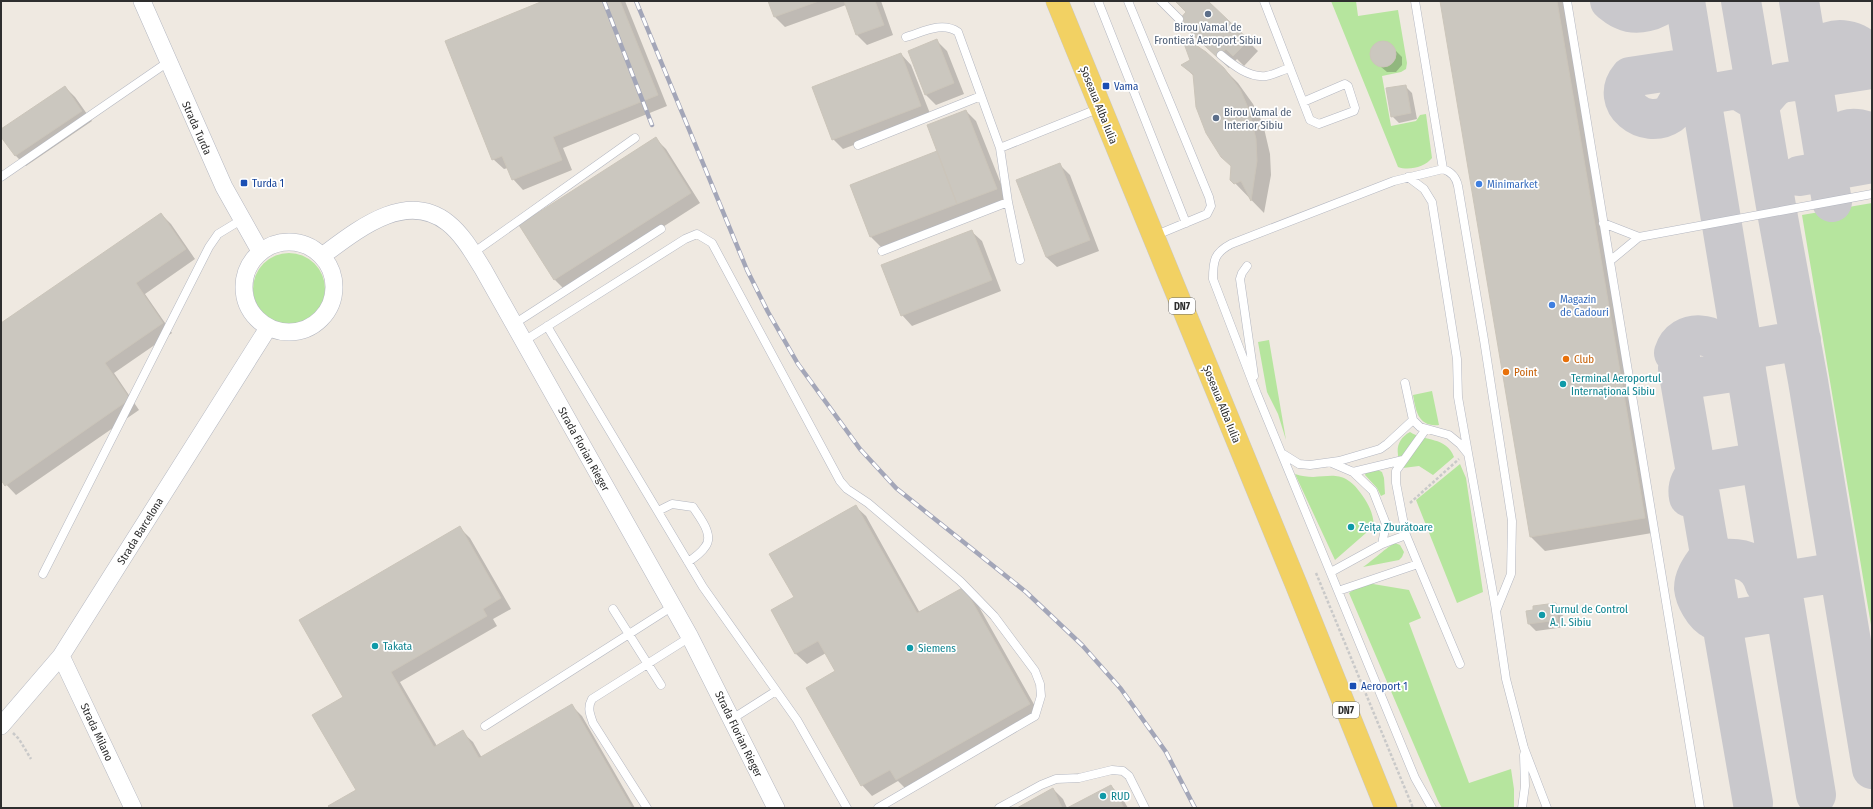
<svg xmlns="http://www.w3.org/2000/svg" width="1873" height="809" font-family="'Fira Sans Condensed',sans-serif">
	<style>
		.green { fill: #b6e59e }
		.shadow { fill: #0003 }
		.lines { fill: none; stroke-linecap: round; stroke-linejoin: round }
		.taxiway { stroke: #c9c8cc; stroke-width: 40 }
		.building { fill: #cbc7bf; stroke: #cbc5ba }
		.lane-casing { stroke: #b4b7c1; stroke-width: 9 }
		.street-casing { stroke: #b4b7c1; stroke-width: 18 }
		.primary-casing { stroke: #c9c9c9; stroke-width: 23 }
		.path { stroke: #c9c9c9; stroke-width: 2.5; stroke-dasharray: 3 2; stroke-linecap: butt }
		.lane { stroke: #fff; stroke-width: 8 }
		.street { stroke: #fff; stroke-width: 17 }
		.primary { stroke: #f2d163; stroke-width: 22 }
		.rail-casing { stroke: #a3a6b8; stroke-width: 4.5 }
		.rail { stroke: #fff; stroke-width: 3; stroke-dasharray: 9; stroke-linecap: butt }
		.service-dot { fill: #5c6f8a; stroke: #fff; stroke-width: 1.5 }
		.transit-dot { fill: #1a4fb4; stroke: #fff; stroke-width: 1.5 }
		.shop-dot { fill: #3f7fe0; stroke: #fff; stroke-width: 1.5 }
		.food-dot { fill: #e8710a; stroke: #fff; stroke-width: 1.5 }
		.culture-dot { fill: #0f9aa8; stroke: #fff; stroke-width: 1.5 }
		.labels { text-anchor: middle; stroke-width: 3.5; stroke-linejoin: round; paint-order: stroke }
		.shield { fill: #fff; stroke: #6d6d6d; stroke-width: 1 }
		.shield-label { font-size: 10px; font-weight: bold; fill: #2e2e2e }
		.service-label { font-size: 11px; fill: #4e5e75; stroke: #fff }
		.transit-label { font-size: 11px; fill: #164399; stroke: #fff; text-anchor: start }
		.street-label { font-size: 11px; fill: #2e2e2e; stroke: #fff }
		.shop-label { font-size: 11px; fill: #366cbe; stroke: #fff; text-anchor: start }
		.food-label { font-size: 11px; fill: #c56008; stroke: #fff; text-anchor: start }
		.culture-label { font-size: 11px; fill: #0d838f; stroke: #fff; text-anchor: start }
	</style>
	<rect width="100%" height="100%" fill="#efe9e1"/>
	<path class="green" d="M1331,1H1356L1358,16L1398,10L1407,63L1406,69L1401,72L1382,76L1391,126L1416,121L1420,115L1426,114L1432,158C1425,167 1409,171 1398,167Z
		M1872,203V631L1802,215Z
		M253 289a36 36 0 1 1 72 0a36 36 0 1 1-72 0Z
		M1269,340L1286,440L1278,414L1267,392L1258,342Z
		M1432,391L1439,425C1418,427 1416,411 1413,395Z
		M1410,432C1425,442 1446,436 1454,457L1433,475L1419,466L1403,468C1395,455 1395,440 1410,432Z
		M1460,464L1466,478L1483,592L1457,603L1416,500Z
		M1376,469L1382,472L1384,478L1385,494L1381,496L1377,488L1365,475L1366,472Z
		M1295,474C1325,484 1339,462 1362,495C1369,505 1373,513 1374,526L1335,560Z
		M1395,543L1400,545L1404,552L1402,557L1399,560L1363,567C1371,562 1388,546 1395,543Z
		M1362,584H1373L1409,590L1421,618L1409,623L1469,783L1511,769L1514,789V808H1442L1438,801L1349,593Z"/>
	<path class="shadow" d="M546,1H625L667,106L563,148L572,170L523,190L513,179L508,168L504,169L493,159Z
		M769,1H881L893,35L867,45L857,35L846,5L785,27L775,17Z
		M1176,1H1206L1258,51L1244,66L1237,59L1229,68L1189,31L1187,12Z
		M1441,1H1568L1658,532L1545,551L1531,537Z
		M937,41L947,51L964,94L936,105L925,94Z
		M1387,42L1402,57V65L1396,72H1387L1373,60L1372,52L1375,45L1378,43Z
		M901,54L911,65L931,116L843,149L833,139Z
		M1183,66L1223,68L1238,83L1253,104L1263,124L1270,154L1271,175L1264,213L1231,179L1232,166L1195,77Z
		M1405,86L1412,93L1417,119L1399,123L1392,116Z
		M65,87L75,97L92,121L26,166L16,156L1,135V131Z
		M966,111L976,121L1007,199L881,247L871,237L851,185L939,152Z
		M656,139L666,149L700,203L565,290L555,280L520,226Z
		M1060,165L1070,175L1099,251L1057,267L1046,257Z
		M161,214L171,224L195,259L145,294L172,333L114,373L139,410L16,495L1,479V324Z
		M971,231L982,241L1001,291L912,326L902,315Z
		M855,506L866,516L920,613L963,588L974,598L1040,715L907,790L898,781L872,796L862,785L837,672L826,653L807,664L796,654L772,611L795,597Z
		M459,527L470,538L511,609L493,619L497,626L400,682L437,746L462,732L473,742L482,758L572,706L582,716L635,808H331L357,790L345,697Z
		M1556,604L1562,611L1565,627L1536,631L1529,624Z
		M1111,786L1121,796L1128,808H1069Z
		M1053,789L1063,799L1067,808H1019Z"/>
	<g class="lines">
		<path class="taxiway" d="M1610,1C1614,4 1619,9 1624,10C1637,16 1656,11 1666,1
			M1685,1L1816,795
			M1741,1L1777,212L1808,381L1872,769
			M1799,1L1832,202
			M1696,67L1630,77C1609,102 1645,131 1670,114C1674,111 1677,103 1680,99L1737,89L1752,98L1759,104L1773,88L1781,83L1871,69C1870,63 1869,57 1865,51C1856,39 1830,35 1820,49C1815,55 1813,65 1811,72
			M1825,159C1834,135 1843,121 1872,133
			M1799,176L1872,163
			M1746,370L1680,380L1678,368L1680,357L1674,353C1682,327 1717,332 1729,353L1801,340
			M1680,380L1753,803
			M1689,497C1687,487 1690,480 1697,473L1761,462
			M1784,611L1723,621C1720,620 1716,621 1713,619C1704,615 1695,598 1694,588C1694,578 1700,569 1705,562C1730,556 1756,555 1765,584L1839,572"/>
	</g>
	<path class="building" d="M543,1H620L658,95L553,137L562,160L512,180L502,156L492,160L445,41Z
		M768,1H819L774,17Z
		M844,1H875L884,25L856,35Z
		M1175,1H1208L1249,40L1233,56L1226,49L1218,58L1178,21L1186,12Z
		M1440,1H1557L1645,518L1530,537Z
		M1182,38L1190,41L1206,52L1224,68L1240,89L1249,110L1256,139L1257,161L1251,201L1241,181L1234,184L1230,180L1231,166L1221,157L1206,133L1196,107L1193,74L1181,65L1190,60Z
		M937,39L954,83L925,95L908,51Z
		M1370 54a13 13 0 1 1 26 0a13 13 0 1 1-26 0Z
		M901,53L921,106L832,140L812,87Z
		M1406,85L1411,113L1391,117L1386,88Z
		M65,86L82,111L15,156L1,137V129Z
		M966,110L997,189L957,204L927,125Z
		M656,137L691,193L554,280L519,225Z
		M937,151L957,204L870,237L850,185Z
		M1060,163L1090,240L1046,257L1016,180Z
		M161,213L186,249L136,283L163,323L105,363L130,399L5,486L1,480V323Z
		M972,230L992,280L901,316L881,265Z
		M856,505L917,613L964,587L1030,704L896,780L890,770L861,786L806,688L835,671L818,641L795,654L771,610L794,597L769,554Z
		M460,526L501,598L483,609L487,616L391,672L434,747L463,730L479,758L572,704L632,808H330L328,806L356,790L312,715L343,697L299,620Z
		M1556,603L1558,620L1528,624L1526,611L1533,610V606Z
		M1111,785L1124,808H1067Z
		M1053,788L1062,808H1017Z"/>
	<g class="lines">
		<g class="lane-casing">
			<path id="lane" d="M1098,1L1186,223
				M1128,1L1209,197L1211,206L1207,214L1154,236
				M1161,1L1179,19
				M1264,1L1310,120L1319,124L1354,111L1355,108L1348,86L1345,84L1303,102
				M1415,1L1443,169
				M1567,1L1700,808
				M906,37C923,32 942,21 958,32L1000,148L1008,202L1020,260
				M1221,55C1233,65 1249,78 1266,76C1274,75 1282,70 1290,68
				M858,145L981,96
				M1000,148L1100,108
				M1,177L168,62
				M1408,177L1424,189L1432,202L1457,359L1458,397L1496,610
				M1603,223L1639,237
				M882,251L1008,202
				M473,253L635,138
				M1610,261L1639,237L1872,194
				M1247,266L1242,273L1240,279L1254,376
				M514,324L661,229
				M547,326L703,587L797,720L847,808
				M524,341L685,239L697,234L712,243L840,481L847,489L868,503L960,581L994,616L1035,671L1040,684L1041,696L1035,716L878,808
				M1405,383L1413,420L1420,427L1449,435L1460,444L1468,454
				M1283,454L1299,464L1310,465L1339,461L1380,449L1387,444L1413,420
				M1332,463L1353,472L1373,491L1386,524L1382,544
				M1353,472L1403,460
				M658,511L672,504L693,507C699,517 715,535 705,547C701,553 694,558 688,562
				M1406,535L1396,483V471L1426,429
				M1418,564L1460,664
				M1331,572L1382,544L1406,535L1418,564L1338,591
				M43,574L209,247L218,234L241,220
				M613,609L661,685
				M732,719L776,691
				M485,726L673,606
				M647,808L593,723C590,714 587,708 592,699L690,637
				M999,808L1041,785L1056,779L1079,778L1112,770L1123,771L1129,776L1145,808
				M1432,808L1415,778L1257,394L1213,279C1213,261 1214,253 1231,244L1394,181L1443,169C1452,172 1456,177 1458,186L1484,340L1512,521L1511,574L1496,611L1506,679L1524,748L1547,808
				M1522,808L1525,786L1524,755"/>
		</g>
		<g class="street-casing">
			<path id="street" d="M142,1L224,187L260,251
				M244 287a45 45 0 1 1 90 0a45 45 0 1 1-90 0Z
				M322,256C356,231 406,189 448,223C463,235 473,253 483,269L690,637L776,808
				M61,656L133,808
				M1,726L61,656L268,328"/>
		</g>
		<g class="primary-casing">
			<path id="primary" d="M1057,1L1296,584L1386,808"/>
		</g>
		<path class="path" d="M1410,503L1459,459
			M1316,573L1413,808
			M13,733L19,739L31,759"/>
		<use href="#lane" class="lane"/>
		<use href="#street" class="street"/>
		<use href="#primary" class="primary"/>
		<g class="rail-casing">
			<path id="rail" d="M604,1L652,125
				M636,1L747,270L768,312L798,364L860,449L896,488L1026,592L1082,645L1121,689L1166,752L1195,808"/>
		</g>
		<use href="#rail" class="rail"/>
	</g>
	<g class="service-dot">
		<circle cx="1208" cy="14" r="4"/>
		<circle cx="1216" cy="118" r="4"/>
	</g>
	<g class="transit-dot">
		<rect x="1102" y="82" width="8" height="8" rx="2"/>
		<rect x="240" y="179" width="8" height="8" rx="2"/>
		<rect x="1349" y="682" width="8" height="8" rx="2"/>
	</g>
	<g class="shop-dot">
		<circle cx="1479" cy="184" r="4"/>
		<circle cx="1552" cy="305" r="4"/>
	</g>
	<g class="food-dot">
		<circle cx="1566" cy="359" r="4"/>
		<circle cx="1506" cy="372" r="4"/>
	</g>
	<g class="culture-dot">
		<circle cx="1563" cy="384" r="4"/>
		<circle cx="1351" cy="527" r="4"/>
		<circle cx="1542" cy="615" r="4"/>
		<circle cx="375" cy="646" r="4"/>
		<circle cx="910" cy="648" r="4"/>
		<circle cx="1103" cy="796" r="4"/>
	</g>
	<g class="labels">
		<g class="shield">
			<rect x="1169" y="298" width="26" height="16" rx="3"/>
			<rect x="1333" y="702" width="26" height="16" rx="3"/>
		</g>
		<g class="shield-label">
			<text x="1182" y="310">DN7</text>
			<text x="1346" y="714">DN7</text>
		</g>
		<g class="service-label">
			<text x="1208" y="31">Birou Vamal de<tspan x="1208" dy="13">Frontieră Aeroport Sibiu</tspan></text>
			<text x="1224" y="116" text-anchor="start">Birou Vamal de<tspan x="1224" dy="13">Interior Sibiu</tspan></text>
		</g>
		<g class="transit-label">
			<text x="1114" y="90">Vama</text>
			<text x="252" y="187">Turda 1</text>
			<text x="1361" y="690">Aeroport 1</text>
		</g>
		<g class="street-label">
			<text transform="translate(1099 105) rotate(68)" y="4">Șoseaua Alba Iulia</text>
			<text transform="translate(197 128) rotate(66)" y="4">Strada Turda</text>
			<text transform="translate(1222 404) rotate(68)" y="4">Șoseaua Alba Iulia</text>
			<text transform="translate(584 449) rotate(61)" y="4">Strada Florian Rieger</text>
			<text transform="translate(140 531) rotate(-58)" y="4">Strada Barcelona</text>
			<text transform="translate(97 732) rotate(65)" y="4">Strada Milano</text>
			<text transform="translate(739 734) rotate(64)" y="4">Strada Florian Rieger</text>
		</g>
		<g class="shop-label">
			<text x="1487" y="188">Minimarket</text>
			<text x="1560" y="303">Magazin<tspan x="1560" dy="13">de Cadouri</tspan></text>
		</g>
		<g class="food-label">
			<text x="1574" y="363">Club</text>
			<text x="1514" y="376">Point</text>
		</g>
		<g class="culture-label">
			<text x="1571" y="382">Terminal Aeroportul<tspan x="1571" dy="13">Internațional Sibiu</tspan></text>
			<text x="1359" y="531">Zeița Zburătoare</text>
			<text x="1550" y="613">Turnul de Control<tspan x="1550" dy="13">A. I. Sibiu</tspan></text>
			<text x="383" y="650">Takata</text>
			<text x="918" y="652">Siemens</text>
			<text x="1111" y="800">RUD</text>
		</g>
	</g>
	<rect width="1873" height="809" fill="none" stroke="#2e2e2e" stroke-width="4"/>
</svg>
